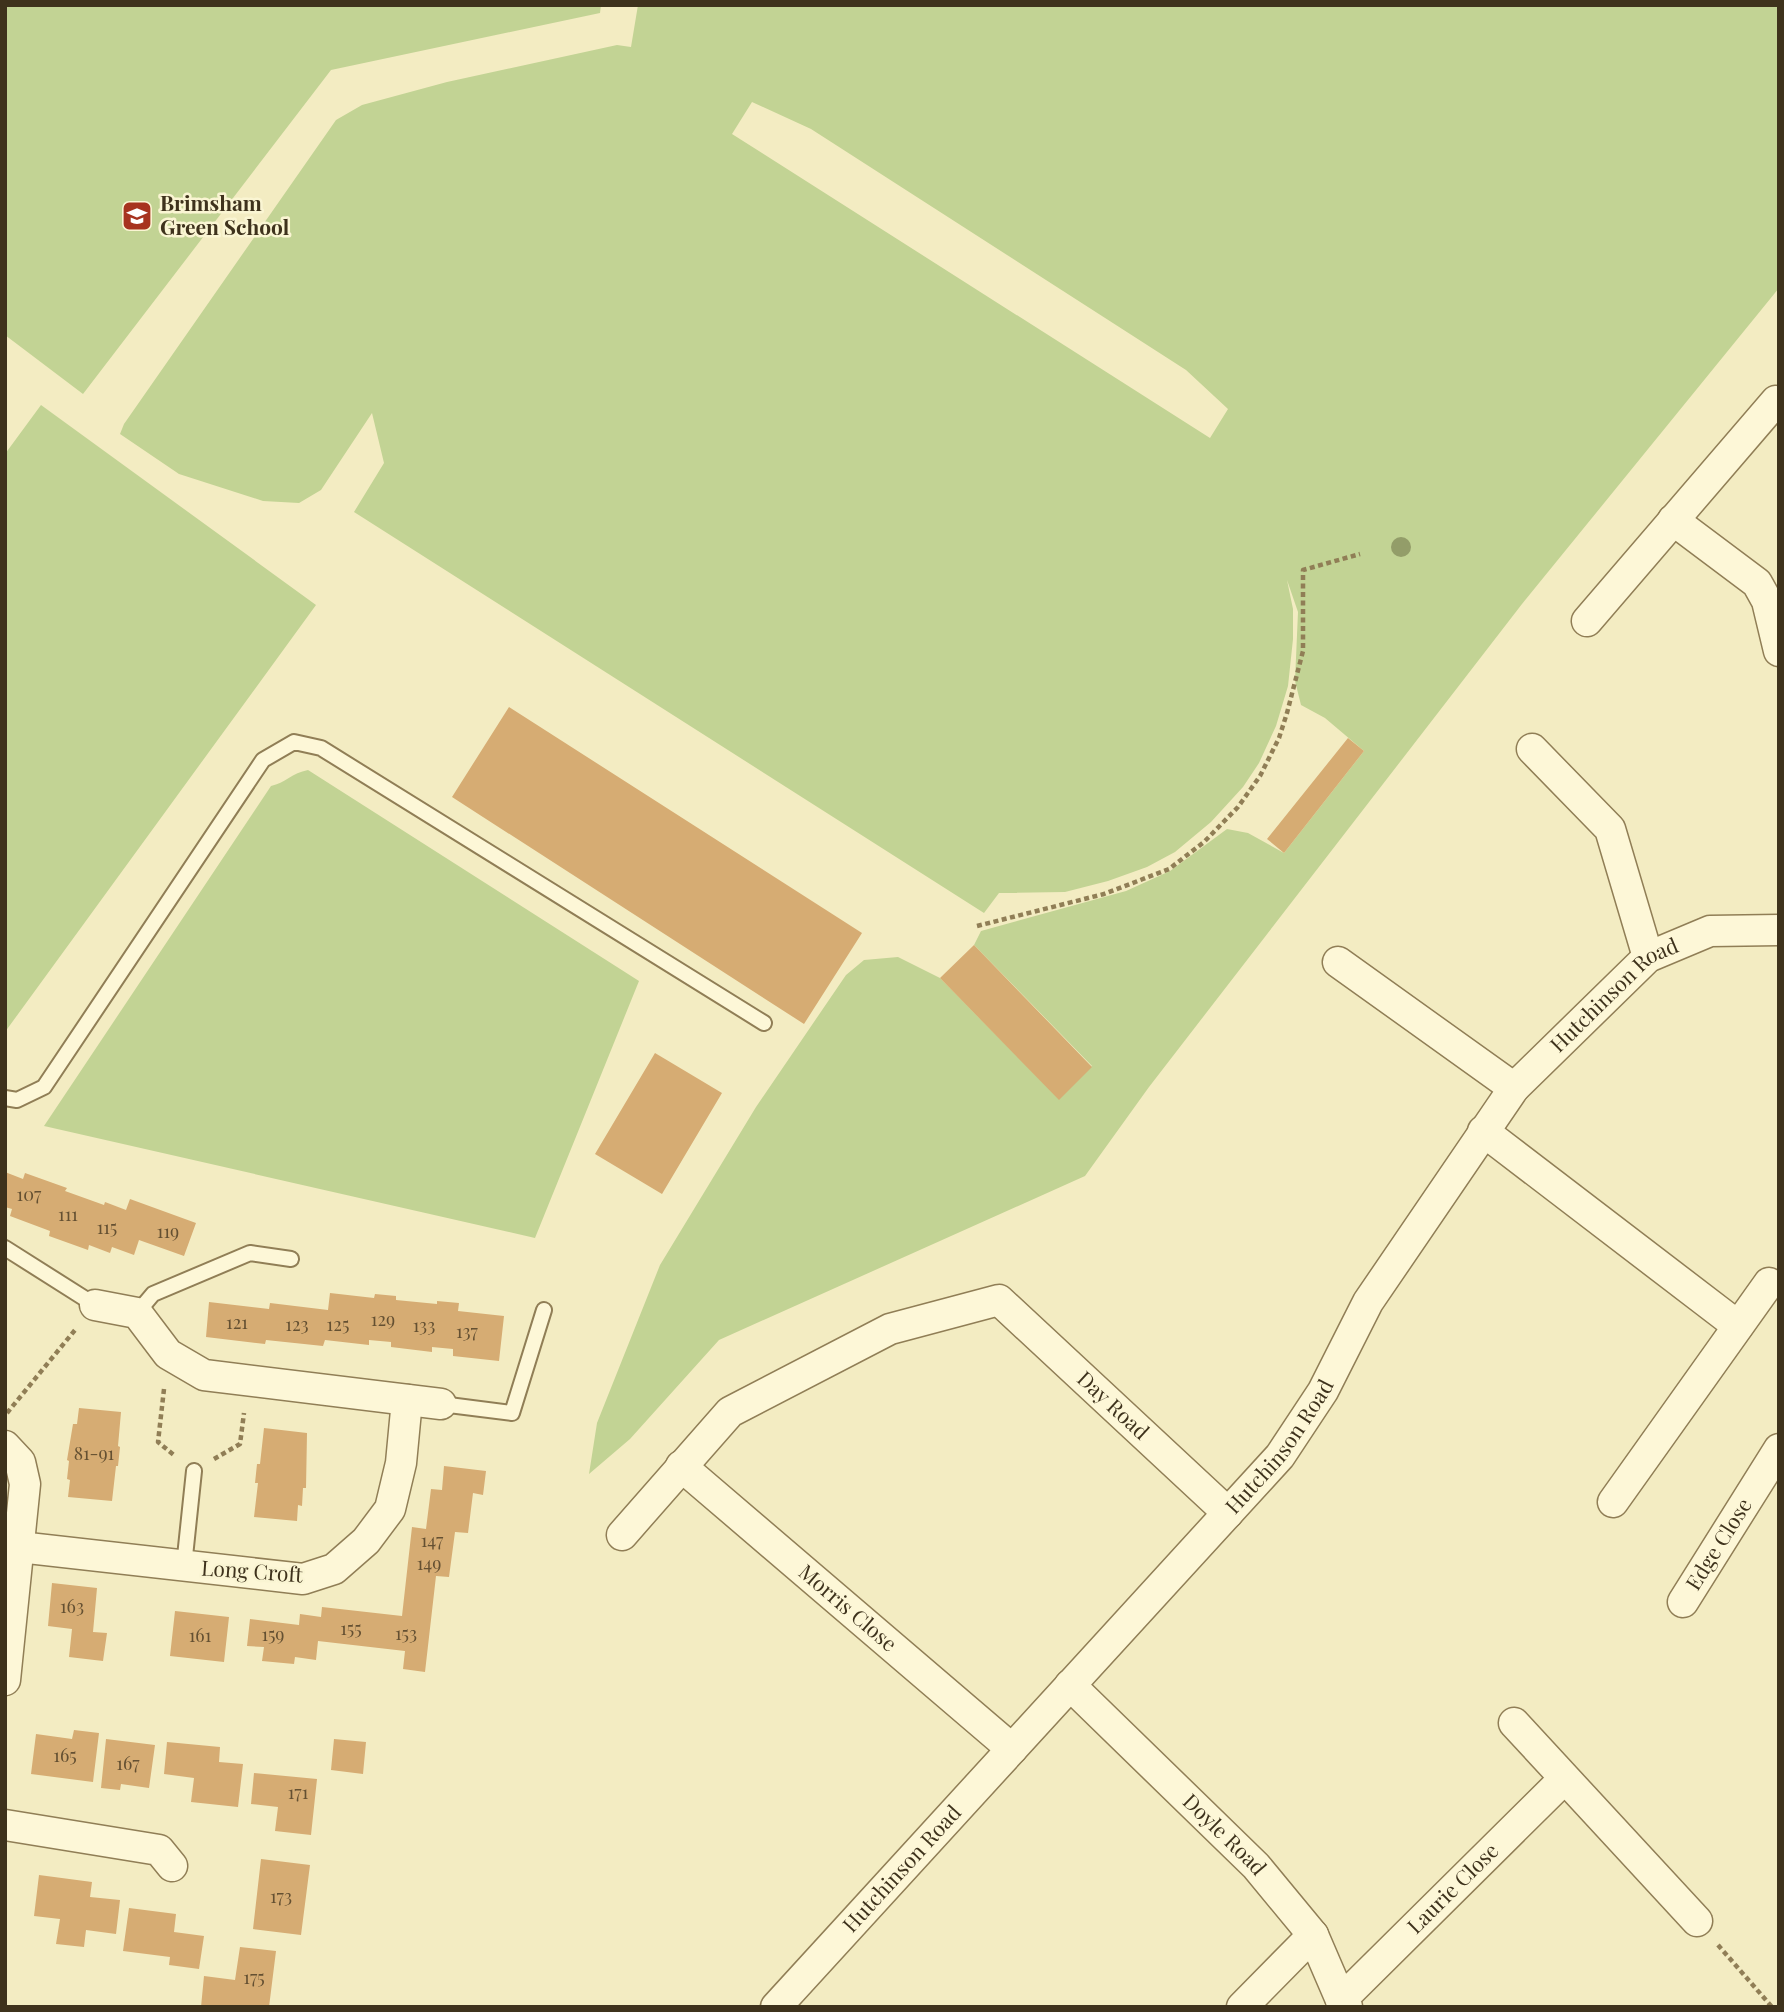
<svg xmlns="http://www.w3.org/2000/svg" width="1784" height="2012" font-family="'Playfair Display',serif">
	<style>
		.green { fill: #c2d394; fill-rule: evenodd }
		.building { fill: #d6ac73 }
		.lines { fill: none; stroke-linecap: round; stroke-linejoin: round }
		.lane-casing { stroke: #907e56; stroke-width: 18 }
		.street-casing { stroke: #907e56; stroke-width: 33 }
		.path { stroke: #907e56; stroke-width: 4.5; stroke-dasharray: 5 3.5; stroke-linecap: butt }
		.lane { stroke: #fdf7d7; stroke-width: 14 }
		.street { stroke: #fdf7d7; stroke-width: 30 }
		.tree { fill: #939d69 }
		.labels { text-anchor: middle; stroke-width: 5; stroke-linejoin: round; paint-order: stroke }
		.number-label { font-size: 18px; fill: #645032 }
		.poi-label { font-size: 21px; font-weight: bold; fill: #3e321c; stroke: #faf5d3; text-anchor: start }
		.street-label { font-size: 21px; fill: #3e321c; stroke: #faf5d3 }
	</style>
	<rect width="100%" height="100%" fill="#f3ecc2"/>
	<path class="green" d="M5,5H601L600,13L331,70L83,394L5,335Z
		M638,5H1779V288L1522,604L1149,1087L1085,1176L719,1340L630,1439L589,1474L597,1423L660,1265L756,1107L846,975L864,960L898,957L940,978L1059,1099L1092,1066L974,945L981,931L1126,891L1170,871L1227,829L1248,833L1284,853L1364,751L1325,718L1301,705L1295,681L1298,612L1287,580L1293,609V639L1288,686L1276,726L1259,763L1243,787L1211,822L1175,852L1147,867L1108,881L1065,892L999,893L984,913L354,512L384,463L372,413L321,490L299,503L263,501L179,474L120,434L124,424L336,120L362,105L447,82L617,45L631,47ZM752,102L811,129L1186,370L1228,409L1210,438L732,134Z
		M41,405L316,605L5,1032V454Z
		M308,770L639,981L535,1238L44,1126L271,786C285,783 292,773 308,770Z"/>
	<path class="building" d="M509,707L862,933L804,1024L452,797Z
		M1348,738L1364,751L1284,853L1267,839Z
		M974,945L1092,1067L1059,1100L940,978Z
		M655,1053L722,1093L662,1194L595,1154Z
		M5,1172L23,1179L25,1173L67,1188L65,1191L104,1205L105,1202L126,1210L130,1199L196,1223L184,1256L139,1240L134,1255L112,1247L110,1253L89,1245L88,1250L49,1236L50,1231L10,1216L12,1209L5,1207Z
		M330,1293L374,1298L375,1294L396,1296V1300L437,1304V1301L459,1303L458,1311L504,1316L499,1361L453,1356V1349L432,1347V1352L391,1347V1342L369,1340V1345L325,1340L323,1346L266,1340L265,1344L206,1337L209,1302L269,1309L270,1303L328,1310Z
		M79,1408L121,1412L118,1446L120,1447L118,1466H116L112,1501L68,1497L70,1480L67,1479L69,1461L67,1460L73,1424H77Z
		M264,1428L307,1433L306,1488H303L302,1506L298,1505L297,1521L254,1517L258,1483H255L257,1464H260Z
		M444,1466L486,1471L483,1495L473,1493L468,1533L455,1532L449,1577L436,1576L425,1672L403,1669L405,1651L318,1641L316,1660L295,1657L294,1664L262,1661L264,1647L247,1646L250,1619L299,1625L300,1614L321,1617L322,1607L402,1616L412,1527L426,1529L431,1489L442,1490Z
		M52,1583L97,1588L93,1632L107,1633L103,1661L69,1657L72,1629L48,1626Z
		M175,1611L229,1617L224,1662L170,1656Z
		M74,1730L99,1733L93,1782L31,1774L36,1734L72,1739Z
		M106,1739L155,1745L149,1788L121,1784L120,1790L101,1788Z
		M334,1739L366,1742L363,1774L331,1770Z
		M167,1742L220,1747L219,1762L243,1764L238,1807L191,1802L194,1778L164,1774Z
		M254,1773L317,1779L311,1835L275,1831L278,1807L251,1804Z
		M261,1859L310,1865L301,1935L253,1929Z
		M39,1875L92,1882L90,1897L120,1900L116,1934L86,1930L84,1947L56,1944L60,1919L34,1916Z
		M129,1908L176,1914L174,1932L204,1936L199,1969L169,1965L170,1957L123,1951Z
		M240,1947L276,1951L269,2007H201L204,1976L235,1980Z"/>
	<g class="lines">
		<g class="lane-casing">
			<path id="lane" d="M5,1098L17,1100L44,1087L263,760L294,742L321,748L764,1023
				M5,1248L95,1305
				M137,1313L153,1294L250,1253L291,1259
				M441,1404L512,1413L544,1310
				M184,1566L194,1471"/>
		</g>
		<g class="street-casing">
			<g id="street">
				<path d="M1673,520L1757,583L1767,601L1779,651"/>
				<path d="M1587,621L1776,401"/>
				<path d="M1532,749L1610,829L1648,957"/>
				<path d="M1338,962L1514,1088"/>
				<path d="M1483,1131L1738,1326"/>
				<path d="M95,1305L137,1313L168,1354L204,1375L441,1404"/>
				<path d="M5,1446L20,1462L25,1484L5,1680"/>
				<path id="s1" d="M681,1466L1012,1749"/>
				<path d="M1613,1502L1769,1283"/>
				<path id="s2" d="M622,1535L730,1412L890,1329L999,1300L1228,1513"/>
				<path d="M19,1547L303,1579L334,1569L366,1541L390,1509L401,1463L407,1400"/>
				<path id="s3" d="M1683,1602L1779,1449"/>
				<path id="s4" d="M1070,1685L1256,1866L1313,1935L1341,2000L1347,2007"/>
				<path d="M1514,1723L1697,1921"/>
				<path d="M5,1825L159,1850L172,1866"/>
				<path id="s5" d="M1341,2000L1564,1779"/>
				<path id="s6" d="M776,2007L1280,1456L1323,1391L1368,1302L1514,1088L1648,957L1710,931L1779,930"/>
				<path d="M1242,2007L1313,1935"/>
			</g>
		</g>
		<path class="path" d="M977,926L1104,894L1169,869L1204,842L1238,807L1260,776L1279,738L1287,713L1303,651V570L1360,554
			M164,1389L158,1442L175,1456
			M7,1413L75,1330
			M214,1459L240,1444L244,1413
			M1718,1945L1772,2007"/>
		<use href="#lane" class="lane"/>
		<use href="#street" class="street"/>
	</g>
	<circle class="tree" cx="1401" cy="547" r="10"/>
	<defs>
		<g id="school-square" transform="scale(1.575)"><rect x="-9" y="-9" width="18" height="18" rx="4" fill="#a7331f" stroke="#faf5d3"/><path d="M0-5L7-2L0 1L-7-2ZM-4 1L0 2.5L4 1V4Q0 6-4 4Z" fill="#fff"/></g>
	</defs>
	<g fill-rule="evenodd">
		<use href="#school-square" x="137" y="216"/>
	</g>
	<g class="labels">
		<g class="number-label">
			<text x="29" y="1201">107</text>
			<text x="68" y="1221">111</text>
			<text x="107" y="1234">115</text>
			<text x="168" y="1238">119</text>
			<text x="383" y="1326">129</text>
			<text x="237" y="1329">121</text>
			<text x="297" y="1331">123</text>
			<text x="338" y="1331">125</text>
			<text x="424" y="1332">133</text>
			<text x="467" y="1338">137</text>
			<text x="94" y="1460">81-91</text>
			<text x="432" y="1547">147</text>
			<text x="429" y="1570">149</text>
			<text x="72" y="1613">163</text>
			<text x="351" y="1635">155</text>
			<text x="406" y="1640">153</text>
			<text x="273" y="1641">159</text>
			<text x="200" y="1642">161</text>
			<text x="65" y="1762">165</text>
			<text x="128" y="1770">167</text>
			<text x="298" y="1799">171</text>
			<text x="281" y="1903">173</text>
			<text x="254" y="1984">175</text>
		</g>
		<g class="poi-label">
			<text x="160" y="211">Brimsham<tspan x="160" dy="24">Green School</tspan></text>
		</g>
		<g class="street-label">
			<text dy="7" stroke="none"><textPath href="#s6" startOffset="1321">Hutchinson Road</textPath></text>
			<text dy="7" stroke="none"><textPath href="#s2" startOffset="612">Day Road</textPath></text>
			<text dy="7" stroke="none"><textPath href="#s6" startOffset="754">Hutchinson Road</textPath></text>
			<text dy="7" stroke="none"><textPath href="#s3" startOffset="68">Edge Close</textPath></text>
			<text transform="translate(252 1572) rotate(4)" y="7">Long Croft</text>
			<text dy="7" stroke="none"><textPath href="#s1" startOffset="219">Morris Close</textPath></text>
			<text dy="7" stroke="none"><textPath href="#s4" startOffset="215">Doyle Road</textPath></text>
			<text dy="7" stroke="none"><textPath href="#s6" startOffset="187">Hutchinson Road</textPath></text>
			<text dy="7" stroke="none"><textPath href="#s5" startOffset="158">Laurie Close</textPath></text>
		</g>
	</g>
	<rect width="1784" height="2012" fill="none" stroke="#3e321c" stroke-width="14"/>
</svg>
